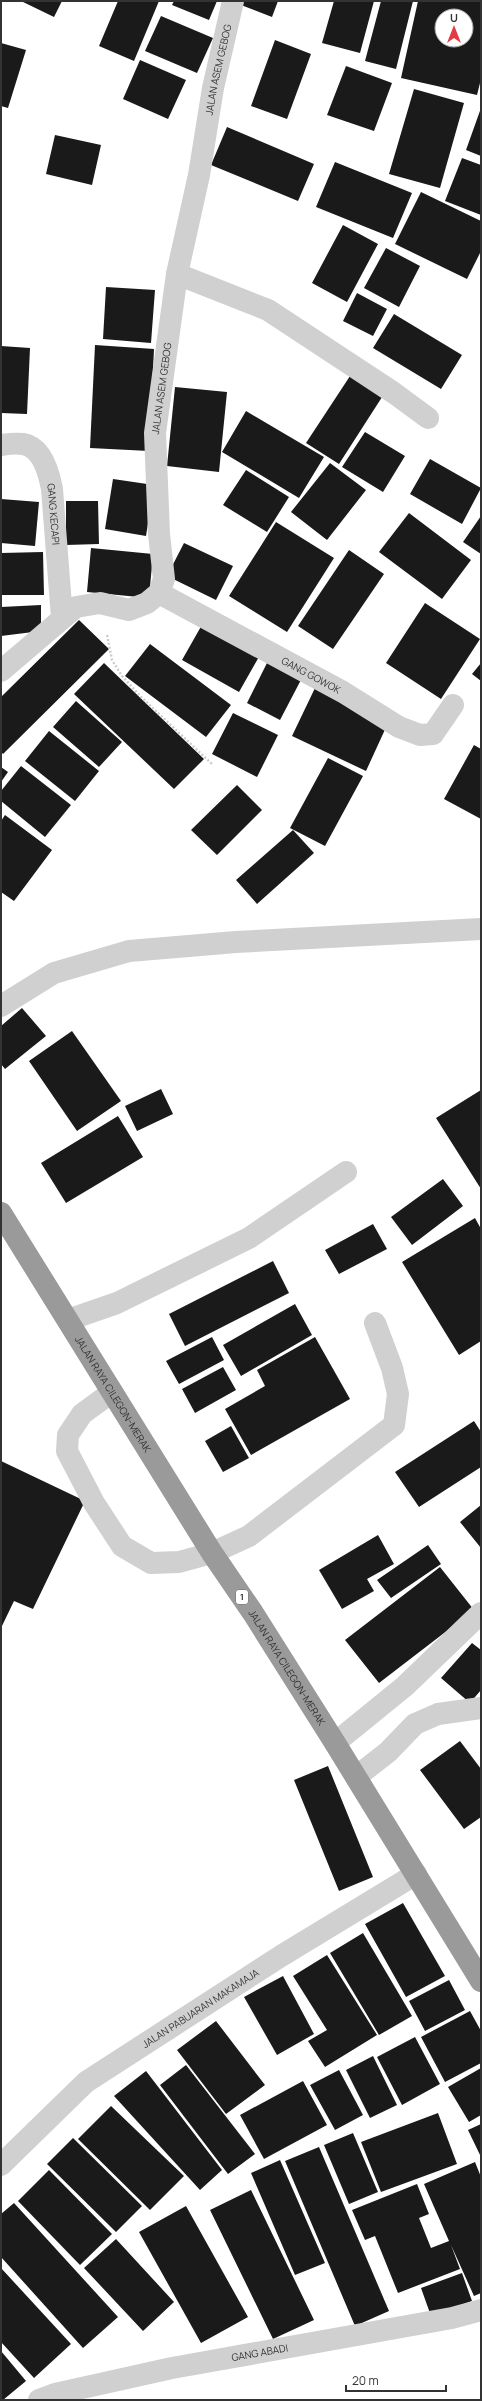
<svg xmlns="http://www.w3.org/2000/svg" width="482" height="2401" font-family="Manrope,sans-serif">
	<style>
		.building { fill: #1a1a1a; fill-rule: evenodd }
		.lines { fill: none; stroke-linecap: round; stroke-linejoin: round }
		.path { stroke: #cdcdcd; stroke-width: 2.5; stroke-dasharray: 2 2; stroke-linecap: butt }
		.minor { stroke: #d0d0d0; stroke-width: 22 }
		.highway { stroke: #9a9a9a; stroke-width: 22 }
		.labels { text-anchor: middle; stroke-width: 4; stroke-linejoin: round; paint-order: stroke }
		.shield { fill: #fff; stroke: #707070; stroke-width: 1 }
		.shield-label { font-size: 9px; font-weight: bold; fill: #333 }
		.street-label { font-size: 10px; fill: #333; stroke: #fff }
	</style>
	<rect width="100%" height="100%" fill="#fff"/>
	<path class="building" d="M21,1H62L54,17Z
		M118,1H159L134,61L99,46Z
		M174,1H217L209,20L172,5Z
		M243,1H278L272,17L241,5Z
		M334,1H374L360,53L322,43Z
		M381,1H413L396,69L365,61Z
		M418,1H481V79L477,95L401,78ZM442,16H466V40H442Z
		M161,16L213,38L197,73L145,51Z
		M275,40L311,54L287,119L251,106Z
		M1,43L26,50L8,108L1,106Z
		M140,60L186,80L168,119L123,99Z
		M346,66L392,83L374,131L327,115Z
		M414,89L464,103L440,188L389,174Z
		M481,108V156L466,150Z
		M227,127L314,164L298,201L211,165Z
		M55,135L101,145L92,185L46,174Z
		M462,158L481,165V215L445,201Z
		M335,162L412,193L393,238L316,207Z
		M421,192L481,221V251L467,279L395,244Z
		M343,225L378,244L347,302L312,283Z
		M386,248L420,266L399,307L364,288Z
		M106,287L155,290L151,343L103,339Z
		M357,293L387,309L373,336L343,321Z
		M394,314L462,355L441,389L373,348Z
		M95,345L154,349L149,451L90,448Z
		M1,346L30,348L27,414L1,413Z
		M352,373L384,394L339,464L306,443Z
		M175,387L227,392L219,472L167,466Z
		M246,411L324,457L299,498L222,452Z
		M365,432L405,456L383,492L342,467Z
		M430,459L481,488L462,524L410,494Z
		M330,463L366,490L327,540L291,512Z
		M246,470L289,497L267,532L223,505Z
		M113,479L154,485L146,536L105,529Z
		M1,499L39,502L35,546L1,543Z
		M66,501H98L99,544L66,545Z
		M409,513L471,560L442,599L379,552Z
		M481,516V554L463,542Z
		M276,522L334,558L287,632L229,596Z
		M184,543L233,566L216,600L167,576Z
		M91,548L153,554L149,598L87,592Z
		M349,550L384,574L333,649L298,626Z
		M43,552L44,595H1V553Z
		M425,603L480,639L441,699L386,663Z
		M41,605V631L1,636V607Z
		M79,620L109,649L3,754L1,752V697Z
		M203,623L260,655L239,692L182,660Z
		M150,644L231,705L206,737L125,676Z
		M269,659L303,676L280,720L247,703Z
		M104,663L204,759L174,789L74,694Z
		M481,663V681L472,674Z
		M315,688L388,723L366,771L292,736Z
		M76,701L122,742L99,767L53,727Z
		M233,713L278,735L257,777L212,754Z
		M49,731L99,771L75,801L25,761Z
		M474,745L481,749V819L444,799Z
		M328,758L363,776L325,846L290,828Z
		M21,766L71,805L45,837L1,801V791Z
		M1,767L8,772L1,782Z
		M237,785L262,810L217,855L191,830Z
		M5,815L52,850L14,901L1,892V821Z
		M293,830L314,853L257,904L236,880Z
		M22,1008L46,1036L5,1069L1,1064V1026Z
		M72,1031L121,1101L77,1131L29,1061Z
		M161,1089L173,1114L137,1131L125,1106Z
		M481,1090V1189L436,1118Z
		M118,1116L143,1157L66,1203L41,1163Z
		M443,1179L463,1206L412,1245L391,1217Z
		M475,1218L481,1229V1341L459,1355L402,1262Z
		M373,1224L387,1249L339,1274L325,1250Z
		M273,1261L289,1293L185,1346L169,1314Z
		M295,1304L312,1335L241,1376L223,1345Z
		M212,1337L224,1360L179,1384L166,1361Z
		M315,1337L350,1399L251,1455L225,1409L265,1386L257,1370Z
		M223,1367L236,1390L195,1413L182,1389Z
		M474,1421L481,1432V1467L419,1507L395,1472Z
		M231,1426L249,1458L223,1472L205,1441Z
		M1,1461L85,1501L33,1609L14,1601L1,1628Z
		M481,1505V1548L460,1522Z
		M378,1535L394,1564L367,1579L374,1591L342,1609L319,1570Z
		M428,1545L441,1564L391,1598L377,1580Z
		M440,1567L474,1610L379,1683L345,1640Z
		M472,1643L481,1650V1690L470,1703L441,1678Z
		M460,1741L481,1769V1817L464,1829L420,1770Z
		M328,1766L373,1877L339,1891L294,1780Z
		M403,1903L445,1976L406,1997L365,1924Z
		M363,1933L412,2016L379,2035L330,1953Z
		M327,1955L377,2035L325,2067L308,2041L327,2030L293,1976Z
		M283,1976L314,2034L277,2055L244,1997Z
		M449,1980L465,2010L425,2031L409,2001Z
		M470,2011L481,2031V2063L445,2082L421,2037Z
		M216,2021L265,2085L226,2114L177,2050Z
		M415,2037L440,2084L402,2105L377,2057Z
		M373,2056L397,2105L370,2118L346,2070Z
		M186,2065L255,2154L228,2174L160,2085Z
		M481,2068V2115L469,2122L448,2087Z
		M339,2070L363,2115L335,2130L310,2085Z
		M146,2071L222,2170L200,2190L114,2096Z
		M303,2081L327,2125L264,2159L240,2115Z
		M111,2106L184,2176L150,2210L78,2139Z
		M438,2113L457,2164L381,2192L361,2142Z
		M481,2124V2157L468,2130Z
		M353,2133L378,2192L349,2204L324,2145Z
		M73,2138L142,2206L116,2232L47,2164Z
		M319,2147L389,2311L355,2326L285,2161Z
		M280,2160L325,2263L295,2275L251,2173Z
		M475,2162L481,2177V2293L474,2296L451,2245L460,2269L398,2293L375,2236L365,2240L352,2210L417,2184L429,2214L419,2218L431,2248L449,2241L424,2184Z
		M49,2170L112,2234L80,2265L18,2201Z
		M251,2190L314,2320L273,2339L210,2210Z
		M14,2203L118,2317L83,2348L1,2257V2214Z
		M186,2206L248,2317L201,2343L139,2232Z
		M116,2239L174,2302L143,2331L84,2268Z
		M1,2268L71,2344L34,2378L1,2342Z
		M462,2273L472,2301L431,2316L421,2288Z
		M1,2351L26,2381L3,2400H1Z"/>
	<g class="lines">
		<path class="path" d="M107,635L112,660L122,676L140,696L212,764"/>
		<g class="minor">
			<path d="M177,274L268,310L394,393L428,418"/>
			<path id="s1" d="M1,445C8,444 16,443 23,444C42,447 49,473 52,489L62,618"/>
			<path id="s2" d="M159,593L343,692L399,727L420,735L433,734L453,705"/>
			<path id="s3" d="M1,671L76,607L100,603L129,610L147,603L159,593L164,579L159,534L155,433L177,274L199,175L213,88L233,1"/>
			<path d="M1,1006L54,973L129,951L236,942L481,929"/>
			<path d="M68,1320L117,1303L249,1238L346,1172"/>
			<path d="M112,1392L82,1414L68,1435L67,1451L94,1503L122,1546L151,1563L179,1562L212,1553L249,1536L394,1425L398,1394L392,1368L375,1323"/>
			<path d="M335,1743L405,1686L481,1613"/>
			<path d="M356,1777L388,1752L415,1724L438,1714L481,1708"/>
			<path id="s4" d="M1,2165L86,2082L281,1956L416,1874"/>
			<path id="s5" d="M39,2400L55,2394L172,2368L452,2318L481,2310"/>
		</g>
		<path class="highway" id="s6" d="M1,1213L212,1553L253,1613L335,1743L481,1981"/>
	</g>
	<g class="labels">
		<rect class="shield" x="236" y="1590" width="12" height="14" rx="3"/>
		<g class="shield-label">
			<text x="242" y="1600">1</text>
		</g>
		<g class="street-label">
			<text dy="4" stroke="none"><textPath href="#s3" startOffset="718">JALAN ASEM GEBOG</textPath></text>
			<text dy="4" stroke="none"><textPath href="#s3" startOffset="394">JALAN ASEM GEBOG</textPath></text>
			<text dy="4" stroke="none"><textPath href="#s1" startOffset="104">GANG KECAPI</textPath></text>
			<text dy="4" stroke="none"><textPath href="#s2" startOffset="173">GANG GOWOK</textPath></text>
			<text dy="4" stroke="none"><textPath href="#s6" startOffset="213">JALAN RAYA CILEGON-MERAK</textPath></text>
			<text dy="4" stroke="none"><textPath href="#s6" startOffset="537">JALAN RAYA CILEGON-MERAK</textPath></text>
			<text dy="4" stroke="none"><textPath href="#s4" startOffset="255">JALAN PABUARAN MAKAMAJA</textPath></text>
			<text dy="4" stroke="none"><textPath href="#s5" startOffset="226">GANG ABADI</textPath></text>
		</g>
	</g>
	<rect width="482" height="2401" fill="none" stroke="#333333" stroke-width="4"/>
	<g transform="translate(454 28)"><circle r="19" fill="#ffffff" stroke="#adadad"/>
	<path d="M0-3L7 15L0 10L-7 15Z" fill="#e63946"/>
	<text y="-6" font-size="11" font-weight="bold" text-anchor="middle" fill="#333333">U</text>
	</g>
	<path d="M346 2385v6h100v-6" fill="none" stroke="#333333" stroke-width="2"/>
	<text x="352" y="2385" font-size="12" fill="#333333" stroke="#ffffff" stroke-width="3" paint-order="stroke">20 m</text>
</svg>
